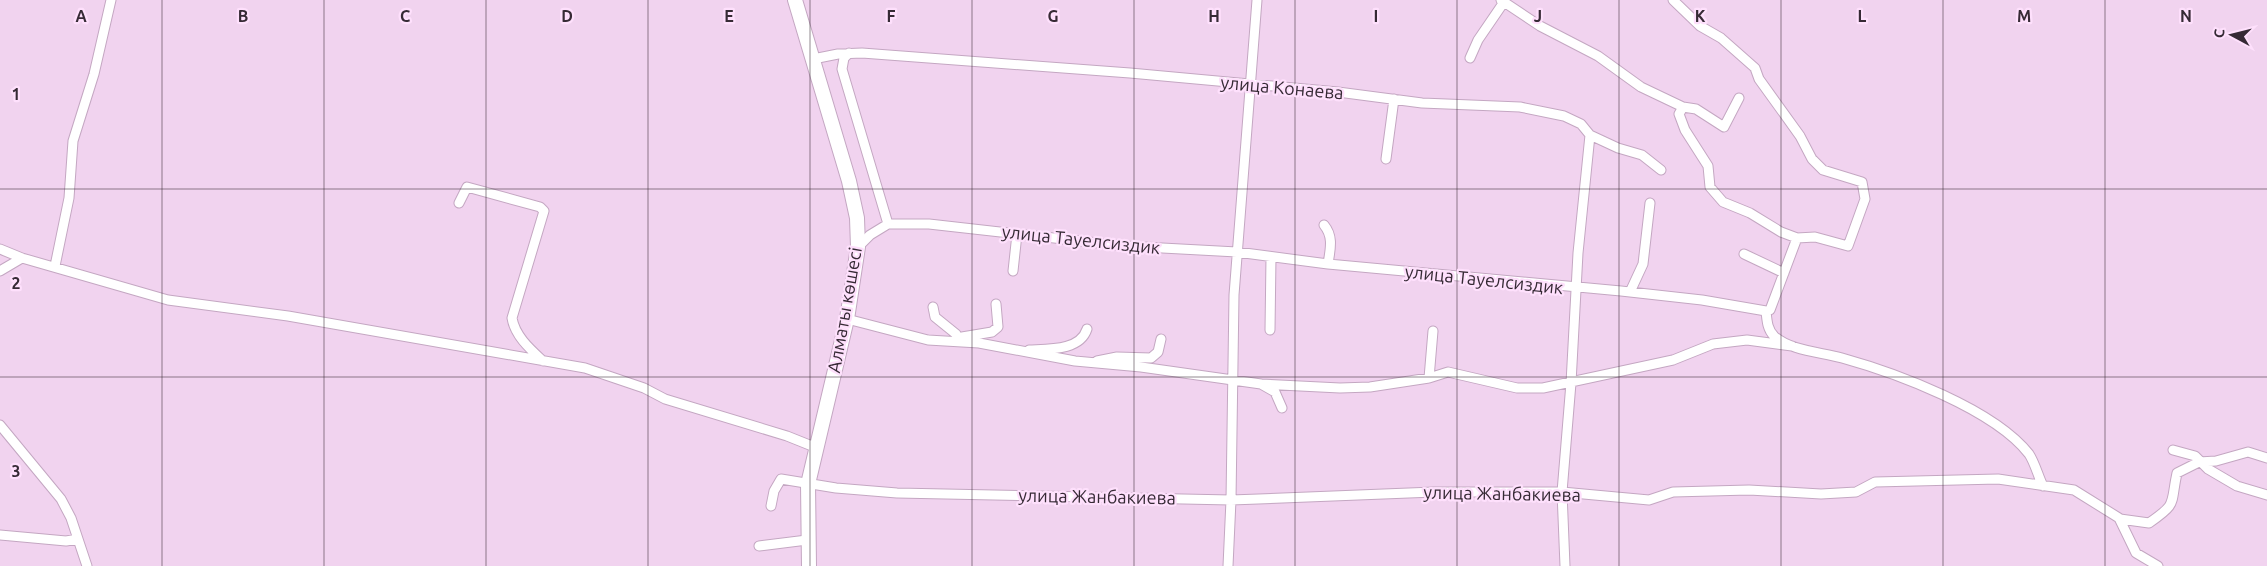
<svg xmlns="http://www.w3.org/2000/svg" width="2267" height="566" font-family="Ubuntu,sans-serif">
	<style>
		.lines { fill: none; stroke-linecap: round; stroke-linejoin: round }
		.street-casing { stroke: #c4a7c2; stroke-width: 11 }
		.primary-casing { stroke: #c4a7c2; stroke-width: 16 }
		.street { stroke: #fff; stroke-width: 9 }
		.primary { stroke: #fff; stroke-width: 14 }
		.grid { fill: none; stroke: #362a35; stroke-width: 1; stroke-opacity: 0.55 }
		.labels { text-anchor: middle; stroke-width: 4.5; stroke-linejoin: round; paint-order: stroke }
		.street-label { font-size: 18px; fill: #362a35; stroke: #fee0fc }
		.grid-label { font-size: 16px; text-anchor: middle; font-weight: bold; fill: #362a35; stroke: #fee0fc; stroke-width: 4.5; stroke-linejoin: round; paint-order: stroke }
	</style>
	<rect width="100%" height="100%" fill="#f1d3ef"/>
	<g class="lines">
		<g class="street-casing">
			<path id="street" d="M1501,0L1540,26L1598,56L1641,87L1683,107
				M1673,0L1700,26L1721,38L1755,68L1759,79L1800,136L1812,159L1823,170L1862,182L1865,199L1848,246L1815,237L1797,238
				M849,53L844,58L842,69L888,224
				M1470,58L1478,40L1504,2
				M813,59L838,54L862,53L1130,73L1338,92L1422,103L1520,107L1564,116L1581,124L1590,135L1578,253L1571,383L1562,492L1565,566
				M1590,135L1618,148L1642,155L1661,170
				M1386,159L1394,99
				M459,203L467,187L540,207L544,211L512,318C515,336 530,349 543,361
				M1324,225C1334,237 1330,250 1328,264
				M858,247L870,235L888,224H929L1125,246L1237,252L1328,264L1621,291L1702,300L1766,311L1770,310L1797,238L1781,232L1750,213L1723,202L1710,187L1708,166L1685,130L1679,114L1683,107L1696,109L1724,127L1739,98
				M0,249L22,258
				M1744,254L1784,273
				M55,266L69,198L73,141L94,74L111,0
				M0,271L22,258L168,300L288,316L585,368L644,388L665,399L787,436L817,448
				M1013,271L1017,234
				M1630,292L1643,264L1650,203
				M933,307L935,317L956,334L960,341L962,337L992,332L998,327L996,304
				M1766,311C1767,320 1767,329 1774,336C1791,351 1821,352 1842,358C1896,373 1994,409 2029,454C2035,463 2038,476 2043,486
				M847,319L928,340L979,343L1075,361L1141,367L1261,384L1275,392L1282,408
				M1270,330L1271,257
				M1029,350C1048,349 1080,351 1087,329
				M1097,361L1117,357L1151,358L1158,352L1161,339
				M1429,378L1433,331
				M1261,384L1340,388L1370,387L1429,378L1448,372L1517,388H1543L1673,360L1713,344L1747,340L1792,346
				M0,425L61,499L71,518L87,566
				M2173,450L2195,456L2208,469L2237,486L2267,495
				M771,506L774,491L781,479L836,488L897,493L1231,500L1434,492H1562L1649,500L1673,492L1749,490L1821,494L1856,492L1875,482L1998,479L2074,490L2119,518L2136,553L2158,566
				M2120,519L2149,523C2178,503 2170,505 2177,473L2199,462L2216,461L2248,452L2267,458
				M0,535L66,541L78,539
				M759,546L807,540
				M1228,566L1231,500L1234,295L1257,0"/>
		</g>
		<g class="primary-casing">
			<path id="primary" d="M795,0L849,181L857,218L858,247L847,319L808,484L809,566"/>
		</g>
		<use href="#street" class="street"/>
		<use href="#primary" class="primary"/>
	</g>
	<path class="grid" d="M162,0V566M324,0V566M486,0V566M648,0V566M810,0V566M972,0V566M1134,0V566M1295,0V566M1457,0V566M1619,0V566M1781,0V566M1943,0V566M2105,0V566M0,189H2267M0,377H2267"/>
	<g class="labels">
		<g class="street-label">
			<text transform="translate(1282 88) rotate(5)" y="6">улица Конаева</text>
			<text transform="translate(1081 240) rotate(6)" y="6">улица Тауелсиздик</text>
			<text transform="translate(1484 280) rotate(6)" y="6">улица Тауелсиздик</text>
			<text transform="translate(845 310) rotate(-80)" y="6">Алматы көшесі</text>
			<text transform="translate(1502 494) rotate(1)" y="6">улица Жанбакиева</text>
			<text transform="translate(1097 497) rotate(1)" y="6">улица Жанбакиева</text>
		</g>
	</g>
	<g class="grid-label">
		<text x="81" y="22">A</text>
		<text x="243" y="22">B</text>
		<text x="405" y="22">C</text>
		<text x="567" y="22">D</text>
		<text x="729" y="22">E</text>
		<text x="891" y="22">F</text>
		<text x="1053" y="22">G</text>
		<text x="1214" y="22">H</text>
		<text x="1376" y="22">I</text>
		<text x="1538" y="22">J</text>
		<text x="1700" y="22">K</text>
		<text x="1862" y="22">L</text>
		<text x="2024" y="22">M</text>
		<text x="2186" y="22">N</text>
		<text x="16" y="100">1</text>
		<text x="16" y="289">2</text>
		<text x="16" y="477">3</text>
	</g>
	<g transform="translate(2232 35) rotate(277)" stroke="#fee0fc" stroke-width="4" paint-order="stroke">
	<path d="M0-4L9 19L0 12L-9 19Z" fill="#362a35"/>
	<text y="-8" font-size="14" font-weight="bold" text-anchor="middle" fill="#362a35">С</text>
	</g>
</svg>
